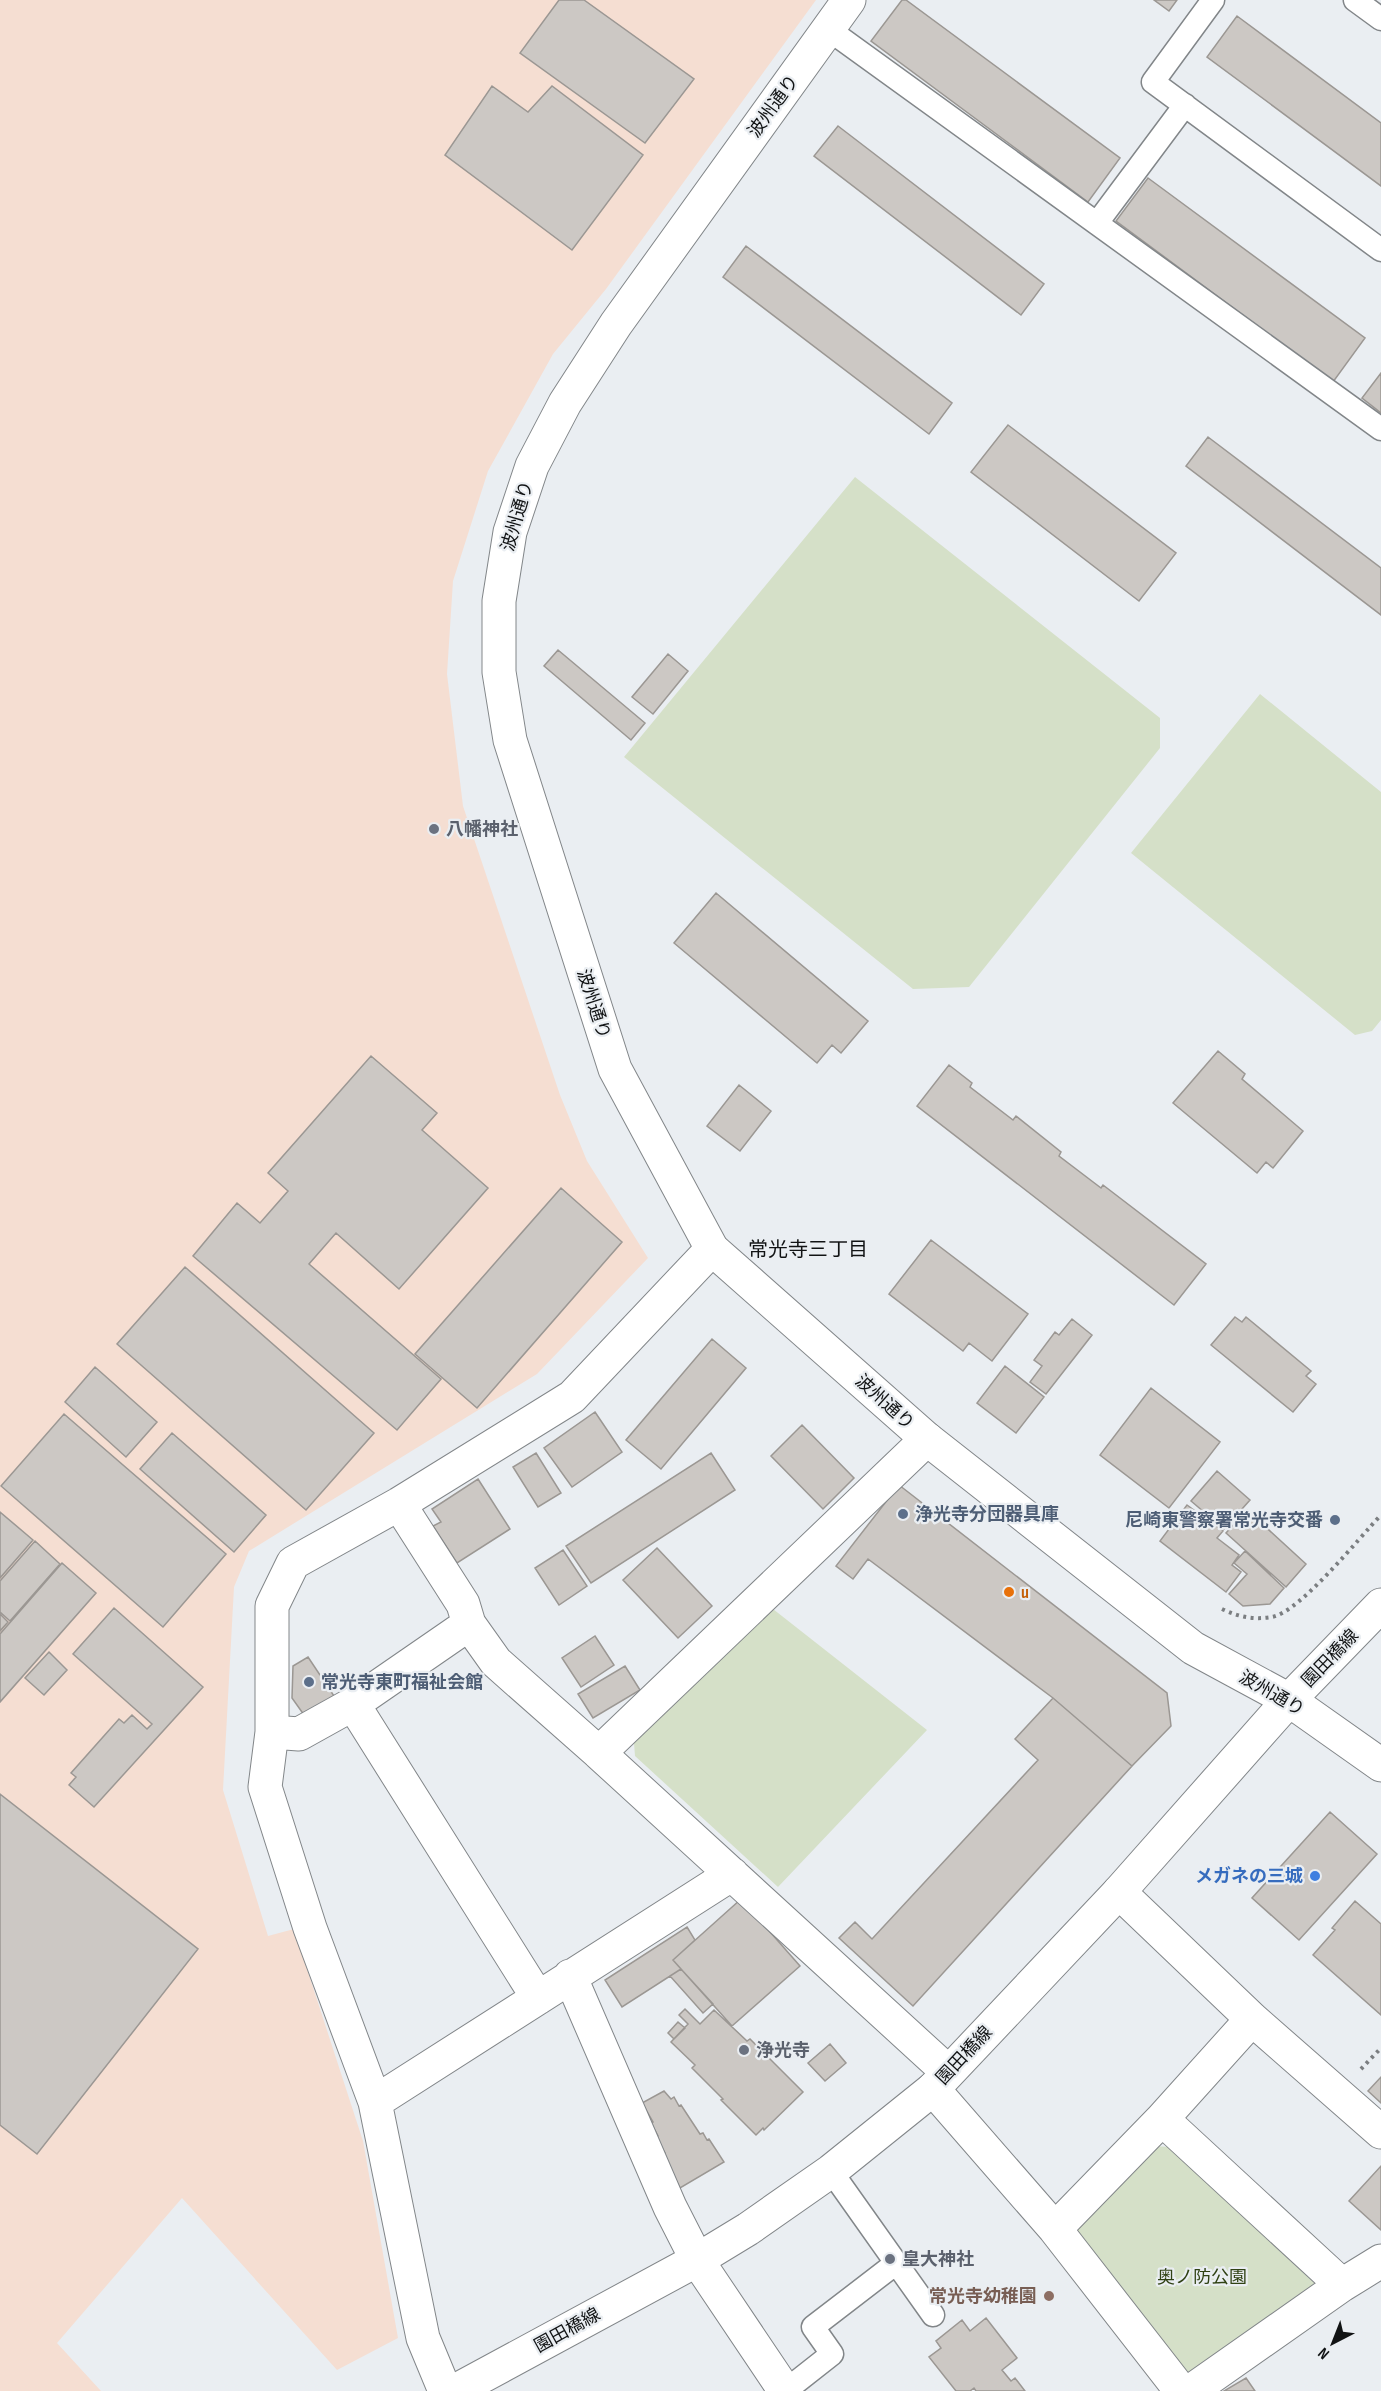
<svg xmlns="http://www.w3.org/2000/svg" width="1381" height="2391" font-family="'Sofia Sans Condensed','Noto Sans JP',sans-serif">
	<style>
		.industrial { fill: #f5ded2 }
		.green { fill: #d5e0c8 }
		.building { fill: #ccc8c4; stroke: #9b9793; stroke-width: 1.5 }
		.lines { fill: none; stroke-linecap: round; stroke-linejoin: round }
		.lane-casing { stroke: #828689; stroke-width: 25 }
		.street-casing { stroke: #828689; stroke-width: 35 }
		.secondary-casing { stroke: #828689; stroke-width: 35 }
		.path { stroke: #7b7e81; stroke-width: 4; stroke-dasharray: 3 4.5; stroke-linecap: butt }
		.lane { stroke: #fff; stroke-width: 22 }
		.street { stroke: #fff; stroke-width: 33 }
		.secondary { stroke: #fff; stroke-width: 33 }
		.worship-dot { fill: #6b7280; stroke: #eaeef2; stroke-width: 2 }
		.service-dot { fill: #5c6f8a; stroke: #eaeef2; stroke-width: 2 }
		.food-dot { fill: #e8710a; stroke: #eaeef2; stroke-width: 2 }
		.shop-dot { fill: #3f7fe0; stroke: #eaeef2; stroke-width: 2 }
		.education-dot { fill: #8d6e63; stroke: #eaeef2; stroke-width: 2 }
		.labels { text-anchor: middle; stroke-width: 4.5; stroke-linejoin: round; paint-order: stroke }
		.street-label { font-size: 18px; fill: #111314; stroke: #eaeef2 }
		.worship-label { font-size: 18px; font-weight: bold; fill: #5b616d; stroke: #eaeef2; text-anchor: start }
		.service-label { font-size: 18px; font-weight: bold; fill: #4e5e75; stroke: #eaeef2; text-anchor: start }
		.food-label { font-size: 18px; font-weight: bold; fill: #c56008; stroke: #eaeef2; text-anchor: start }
		.shop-label { font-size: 18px; font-weight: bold; fill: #366cbe; stroke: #eaeef2; text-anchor: end }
		.park-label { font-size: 18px; fill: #304214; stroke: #eaeef2 }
		.education-label { font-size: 18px; font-weight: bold; fill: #785e54; stroke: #eaeef2; text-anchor: end }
		.neighbourhood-label { font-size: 20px; fill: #111314; stroke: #eaeef2 }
	</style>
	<rect width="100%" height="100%" fill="#eaeef2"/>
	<path class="industrial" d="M0,0H816L606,289L553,354L488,471L453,581L447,674L463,806L560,1095L587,1161L648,1258L537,1374L249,1551L234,1587L223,1790L268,1936L294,1929L363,2141L398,2338L337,2370L182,2198L57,2343L101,2391H0Z"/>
	<path class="green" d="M855,477L1160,718V748L969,987L913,989L624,757Z
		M1260,694L1381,792V1020L1372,1031L1355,1035L1131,853Z
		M773,1609L927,1730L778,1887L635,1756L634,1743Z
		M1151,2146L1172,2147L1315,2276L1313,2292L1186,2382L1067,2233Z"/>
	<path class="building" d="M559,0H584L694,79L645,143L520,53Z
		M902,0H906L1120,158L1088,202L871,41Z
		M1154,0H1177L1169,11Z
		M1237,16L1381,123V186L1207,57Z
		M492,86L528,112L552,86L643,155L572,250L445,155Z
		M838,126L1044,284L1021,315L814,156Z
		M1148,178L1365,338L1333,382L1116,221Z
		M746,246L952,403L929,434L723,277Z
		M1381,373V413L1362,398Z
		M1008,425L1176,553L1139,601L971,472Z
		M1208,437L1381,568V615L1186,466Z
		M558,650L645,723L631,740L544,666Z
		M668,654L688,671L653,714L632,697Z
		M716,893L868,1021L841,1053L832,1045L817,1063L674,943Z
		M1218,1051L1245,1074L1242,1079L1303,1131L1273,1168L1266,1162L1257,1173L1173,1103Z
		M371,1056L437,1113L422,1130L488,1188L399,1289L336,1233L309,1264L441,1379L397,1430L193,1256L237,1203L260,1223L288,1191L268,1173Z
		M949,1065L972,1083L970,1087L1013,1120L1016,1116L1061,1152L1059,1156L1101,1188L1103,1185L1206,1264L1174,1305L917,1106Z
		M739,1085L771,1111L740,1151L707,1126Z
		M561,1188L622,1242L477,1408L415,1354Z
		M931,1240L1028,1314L992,1361L969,1343L963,1351L889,1294Z
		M185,1267L374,1433L306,1510L117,1344Z
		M1235,1317L1242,1322L1246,1317L1311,1371L1306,1376L1316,1384L1293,1412L1211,1345Z
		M1072,1319L1092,1335L1046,1394L1030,1382L1042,1366L1034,1360L1055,1332L1059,1335Z
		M712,1339L746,1368L661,1469L626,1440Z
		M1005,1366L1044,1397L1016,1433L977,1403Z
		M95,1367L157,1422L126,1457L65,1402Z
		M1151,1388L1220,1442L1169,1508L1100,1455Z
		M595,1412L622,1452L572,1487L544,1448Z
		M64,1414L226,1554L163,1627L1,1486Z
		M802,1425L854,1478L823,1509L771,1456Z
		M172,1433L266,1515L234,1552L140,1469Z
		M536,1453L561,1493L538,1507L513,1467Z
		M711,1453L735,1490L591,1583L566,1546Z
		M1217,1471L1250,1500L1224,1529L1191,1501Z
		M478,1479L510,1529L457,1563L433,1526L441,1522L432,1509Z
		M899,1485L1167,1693L1171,1726L1132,1766L1053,1698L868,1559L853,1579L836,1566Z
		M1187,1505L1223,1531L1217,1538L1239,1555L1232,1565L1241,1572L1226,1592L1160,1541Z
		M1247,1510L1306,1564L1286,1587L1226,1533Z
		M0,1512L33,1540L0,1578Z
		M35,1541L60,1564L10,1621L0,1612V1581Z
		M657,1548L712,1606L678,1638L623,1580Z
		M563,1550L587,1586L559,1605L535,1568Z
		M1245,1551L1284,1588L1270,1604L1243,1606L1229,1594L1247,1574L1234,1563Z
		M62,1563L96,1593L0,1702V1634Z
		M114,1608L203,1687L94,1807L69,1785L76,1777L71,1773L119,1719L124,1723L132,1715L147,1729L152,1724L73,1654Z
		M0,1614L8,1622L0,1631Z
		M595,1636L614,1665L581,1687L562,1658Z
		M49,1652L67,1670L44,1695L25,1678Z
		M308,1657L338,1702L309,1722L292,1698L293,1666Z
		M625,1666L640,1690L593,1718L578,1694Z
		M1053,1698L1132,1766L913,2006L839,1938L855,1922L872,1939L1038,1760L1015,1739Z
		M0,1794L198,1949L37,2154L0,2125Z
		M1330,1812L1377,1854L1299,1940L1252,1898Z
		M741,1899L800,1966L732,2026L673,1960Z
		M1355,1901L1381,1924V2015L1313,1955L1335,1930L1332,1928Z
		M687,1927L695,1940L673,1960L681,1969L622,2007L605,1980Z
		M681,1969L713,2004L703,2013L670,1976Z
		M685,2009L700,2024L714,2010L747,2041L750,2039L803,2092L764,2130L763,2128L756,2135L721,2100L723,2099L692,2068L695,2065L671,2042L688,2024L679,2015Z
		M678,2022L685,2028L674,2039L668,2033Z
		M830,2044L846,2063L825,2081L808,2063Z
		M1381,2077V2103L1368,2091Z
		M664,2091L671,2099L674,2097L679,2106L681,2105L700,2134L703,2133L707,2140L709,2139L724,2162L680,2188L668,2166L663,2154L665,2153L656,2137L658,2136L651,2123L653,2122L642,2103Z
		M1381,2166V2230L1349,2201Z
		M986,2318L1017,2358L1002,2370L1011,2381L1015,2378L1025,2391H976L974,2388L970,2391H956L929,2357L941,2348L936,2341L962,2320L970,2331Z
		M1246,2378L1255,2391H1224Z"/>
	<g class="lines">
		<g class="lane-casing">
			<path id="lane" d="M1213,0L1153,82L1381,250
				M1355,0L1381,19
				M828,29L1381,429
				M1097,223L1185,105
				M831,2171L933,2315
				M785,2391L832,2354L813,2327L895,2264"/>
		</g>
		<g class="street-casing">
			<path id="street" d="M927,1439L599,1753L948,2072
				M399,1504L463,1604L469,1624L496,1662L599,1753
				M353,1704L538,1998
				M272,1732L299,1734L353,1704L469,1624
				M1119,1892L1252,2019L1381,2132
				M570,1976L670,2207L697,2260L785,2391
				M933,2089L1055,2229L1181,2391
				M375,2102L732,1874
				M1162,2119L1342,2285
				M1055,2229L1162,2119L1252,2019
				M445,2391L423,2338L375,2102L310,1928L265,1787L272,1732V1606L293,1563L399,1504L572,1397L712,1249
				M1191,2391L1342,2285L1381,2261"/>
		</g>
		<g class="secondary-casing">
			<path id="secondary" d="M849,0L616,324L565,403L532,466L510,532L499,601V672L510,740L615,1069L712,1249L927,1439L1193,1648L1289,1700L1381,1765
				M455,2391L697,2260L748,2229L831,2171L933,2089L1119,1892L1289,1700L1381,1605"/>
		</g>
		<path class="path" d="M1222,1609C1239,1617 1254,1620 1272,1617C1300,1612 1359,1538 1381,1515
			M1361,2069L1381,2048"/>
		<use href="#lane" class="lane"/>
		<use href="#street" class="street"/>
		<use href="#secondary" class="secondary"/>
	</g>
	<g class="worship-dot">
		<circle cx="434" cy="829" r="6"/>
		<circle cx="744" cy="2050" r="6"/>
		<circle cx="890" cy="2259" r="6"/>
	</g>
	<g class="service-dot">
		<circle cx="903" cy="1514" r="6"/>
		<circle cx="1335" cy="1520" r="6"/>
		<circle cx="309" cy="1682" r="6"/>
	</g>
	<circle class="food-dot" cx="1009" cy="1592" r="6"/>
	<circle class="shop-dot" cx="1315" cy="1876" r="6"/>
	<circle class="education-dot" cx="1049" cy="2296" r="6"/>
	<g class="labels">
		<g class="street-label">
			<text transform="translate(773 106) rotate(-54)" y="6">波州通り</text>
			<text transform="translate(517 516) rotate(-74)" y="6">波州通り</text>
			<text transform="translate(594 1004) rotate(72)" y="6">波州通り</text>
			<text transform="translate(885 1402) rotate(42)" y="6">波州通り</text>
			<text transform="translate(1330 1658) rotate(-46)" y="6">園田橋線</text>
			<text transform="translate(1272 1693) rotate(30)" y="6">波州通り</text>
			<text transform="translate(964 2055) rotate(-47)" y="6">園田橋線</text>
			<text transform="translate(567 2330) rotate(-29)" y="6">園田橋線</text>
		</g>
		<g class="worship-label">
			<text x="446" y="835">八幡神社</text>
			<text x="756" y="2056">浄光寺</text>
			<text x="902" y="2265">皇大神社</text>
		</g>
		<g class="service-label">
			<text x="915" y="1520">浄光寺分団器具庫</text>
			<text x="1323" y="1526" text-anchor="end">尼崎東警察署常光寺交番</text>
			<text x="321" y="1688">常光寺東町福祉会館</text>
		</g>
		<g class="food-label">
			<text x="1021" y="1598">u</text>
		</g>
		<g class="shop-label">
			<text x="1303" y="1882">メガネの三城</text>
		</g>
		<g class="park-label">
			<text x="1202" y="2283">奥ノ防公園</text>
		</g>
		<g class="education-label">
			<text x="1037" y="2302">常光寺幼稚園</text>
		</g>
		<g class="neighbourhood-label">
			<text x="808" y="1256">常光寺三丁目</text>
		</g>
	</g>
	<g transform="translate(1333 2343) rotate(222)" stroke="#eaeef2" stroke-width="4.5" paint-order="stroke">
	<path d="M0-4.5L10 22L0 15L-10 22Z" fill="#111314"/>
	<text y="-9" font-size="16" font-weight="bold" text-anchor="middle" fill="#111314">N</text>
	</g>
</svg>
